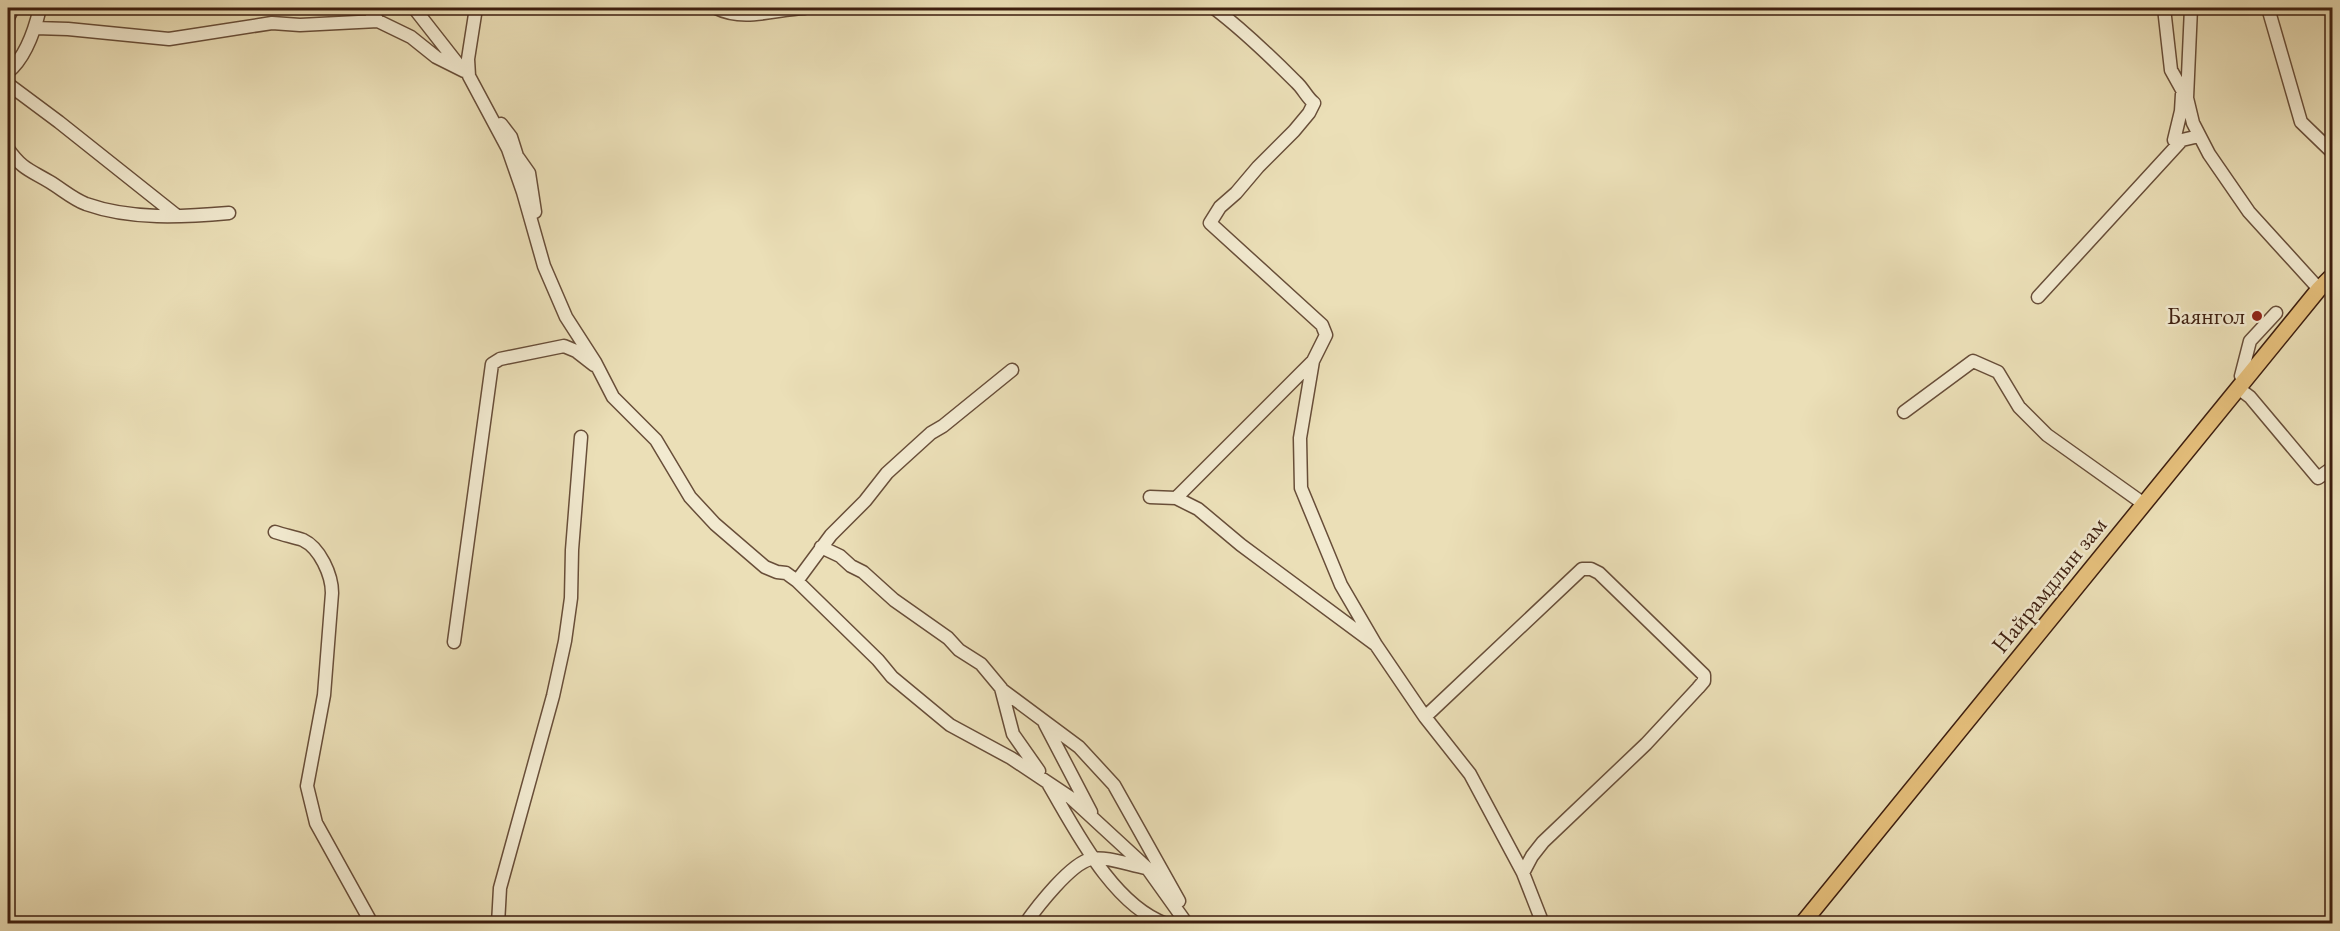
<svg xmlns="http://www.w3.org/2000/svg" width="2340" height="931" font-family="'EB Garamond',serif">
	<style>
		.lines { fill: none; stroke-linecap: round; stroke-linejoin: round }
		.minor-casing { stroke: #684e39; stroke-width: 15 }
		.major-casing { stroke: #3d1e0f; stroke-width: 18 }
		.minor { stroke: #f2ead0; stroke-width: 12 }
		.major { stroke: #e6c07c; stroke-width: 15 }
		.poi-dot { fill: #8f2418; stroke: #f2ead0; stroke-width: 2 }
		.labels { text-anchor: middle; stroke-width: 5; stroke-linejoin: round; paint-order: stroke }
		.poi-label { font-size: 24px; fill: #3d1e0f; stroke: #f2ead0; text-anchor: end }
		.street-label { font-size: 24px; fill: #3d1e0f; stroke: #f2ead0 }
	</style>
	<rect width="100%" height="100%" fill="#ebdfb7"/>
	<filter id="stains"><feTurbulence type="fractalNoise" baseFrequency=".00333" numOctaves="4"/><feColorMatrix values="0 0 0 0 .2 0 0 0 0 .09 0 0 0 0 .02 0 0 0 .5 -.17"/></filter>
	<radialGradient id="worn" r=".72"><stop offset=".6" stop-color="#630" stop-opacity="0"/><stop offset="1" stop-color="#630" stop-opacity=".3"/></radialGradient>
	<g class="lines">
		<g class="minor-casing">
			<path id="minor" d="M368,8L378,21
				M414,8L461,68
				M476,8L468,59L469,76L508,149L523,192L544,266L566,317L595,362L613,397L656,440L690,497L715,524L765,567L777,572L786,573L797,581L878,660L892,677L950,725L1011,758L1071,798L1147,868L1187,924
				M716,8C744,22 776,9 805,8
				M1214,8C1243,30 1270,56 1296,82C1303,88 1307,98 1314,103L1309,113L1294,131L1258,167L1236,193L1220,207L1210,223L1322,325L1326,335L1313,361L1300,438L1301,488L1341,585L1376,645
				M2164,8L2171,70L2186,97
				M2191,8L2187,98L2193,123L2209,154L2249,212L2319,289
				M2268,8L2301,122L2332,152
				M8,18L13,8
				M35,28L68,29L169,39L272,23L300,25L378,21L411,37L436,57L464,71
				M8,72C25,58 35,29 40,8
				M8,84L59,122L176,215
				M501,124L511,137L517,156L529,173L535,212
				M2174,140L2181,111L2182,94
				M8,149C22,169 30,170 50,182C63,190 73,199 86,204C131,220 183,217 229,213
				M2038,297L2182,140L2199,136
				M2245,380L2241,376L2250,341L2276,313
				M2238,388L2250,397L2318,478L2332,468
				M1904,412L1973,361L1998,372L2019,407L2047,435L2144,504
				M1150,497L1176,498L1198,509L1241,545L1376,645L1425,717L1470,774L1523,873L1543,924
				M1176,498L1313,361
				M275,532C284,535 294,537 303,540C320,548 332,575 332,593L324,695L307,786L316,823L372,924
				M821,547L840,556L851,566L863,572L894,600L948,638L959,650L981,664L1001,688L1013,734L1039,771
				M797,581L831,535L865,501L887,473L931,433L943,426L1012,370
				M454,642L492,364L500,359L564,346L576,351L594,365
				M1001,689L1079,747L1114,785L1179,901
				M1425,717L1582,569H1591L1599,573L1704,675V681L1698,688L1646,744L1543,842L1532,856L1523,873
				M1045,724L1091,812
				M1049,785C1076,831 1113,905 1166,924
				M498,924L500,888L553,696L565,641L571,598L572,550L581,437
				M1025,924C1037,907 1071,863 1091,859C1107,856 1129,865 1146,868"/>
		</g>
		<g class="major-casing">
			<path id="major" d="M1802,924L2319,289L2332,276"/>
		</g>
		<use href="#minor" class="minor"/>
		<use href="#major" class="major"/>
	</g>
	<circle class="poi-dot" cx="2257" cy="316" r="6"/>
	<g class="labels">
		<g class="poi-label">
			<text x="2245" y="324">Баянгол</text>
		</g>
		<g class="street-label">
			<text transform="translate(2049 585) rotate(-51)" y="8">Найрамдлын зам</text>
		</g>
	</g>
	<rect width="2340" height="931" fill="none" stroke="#ebdfb7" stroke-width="30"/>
	<rect x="9" y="9" width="2322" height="913" fill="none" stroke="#3d1e0f" stroke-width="3"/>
	<rect x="15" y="15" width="2310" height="901" fill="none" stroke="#3d1e0f" stroke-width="1.5"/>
	<rect width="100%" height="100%" filter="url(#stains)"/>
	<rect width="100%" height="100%" fill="url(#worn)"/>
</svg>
